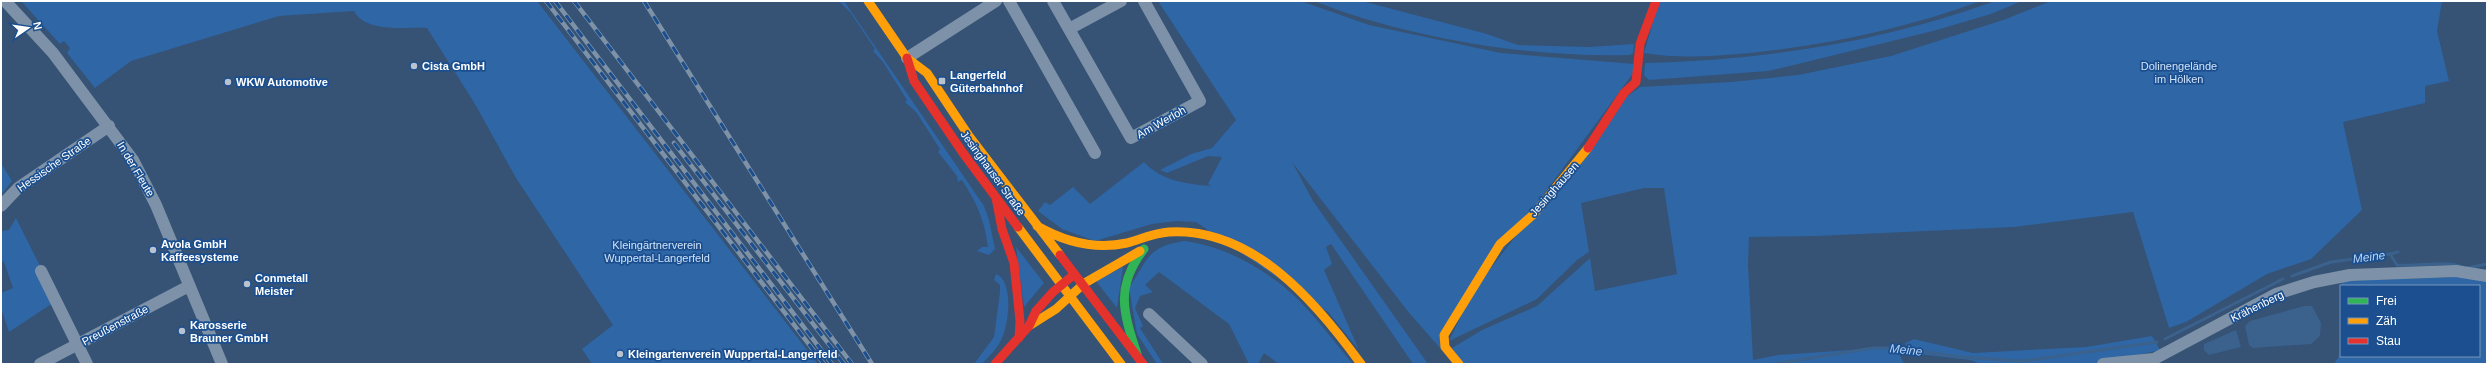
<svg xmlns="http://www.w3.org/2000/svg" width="2488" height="365" font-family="Helvetica,sans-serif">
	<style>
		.green { fill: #2f66a5 }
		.water { fill: #3b618d }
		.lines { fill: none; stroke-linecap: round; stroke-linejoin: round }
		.stream { stroke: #3b618d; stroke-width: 3 }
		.street { stroke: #7d92a8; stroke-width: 12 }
		.fast { stroke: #30b455; stroke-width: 9 }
		.slow { stroke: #ff9f0a; stroke-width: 9 }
		.jam { stroke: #e5322d; stroke-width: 9 }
		.rail-casing { stroke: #7e92a7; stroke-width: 4.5 }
		.rail { stroke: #1b4f8f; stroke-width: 3; stroke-dasharray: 9; stroke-linecap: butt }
		.poi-dot { fill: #b9c2ce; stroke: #1b4f8f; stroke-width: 1.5 }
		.labels { text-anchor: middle; stroke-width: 3.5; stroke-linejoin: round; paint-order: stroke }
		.poi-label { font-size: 11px; font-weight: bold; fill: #fff; stroke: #1b4f8f; text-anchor: start }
		.park-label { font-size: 11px; fill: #cfe3fa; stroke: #1b4f8f }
		.street-label { font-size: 11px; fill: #fff; stroke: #1b4f8f }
		.water-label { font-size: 12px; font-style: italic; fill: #b5d3f5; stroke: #1b4f8f }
	</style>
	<rect width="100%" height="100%" fill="#365274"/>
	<path class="green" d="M21,1H537L818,364H592L582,349L613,325L516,178L475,104L427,28C405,27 365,33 354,11L279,16L131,61L95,88L67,53L70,48L64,41L60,44Z
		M844,1L984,206L989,220L995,249L989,255L977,251L982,247H988C984,218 977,204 962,180L958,182L957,176L938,152L940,149L916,112L905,102L907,100L883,62L873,51L875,49L850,12L840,2Z
		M1158,1H1301L1369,25L1501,53L1635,64L1634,72L1440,335L1448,357L1410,314L1292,162L1313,201L1428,364H1413L1331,244L1326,247L1332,264L1324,270L1359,350L1328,312L1196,222L1177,221L1152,224L1095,241L1062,229L1038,211L1045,202L1050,205L1073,187L1090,204L1144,162C1162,181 1186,184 1211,186L1208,184L1222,157L1208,156L1167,173L1160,170L1191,154L1212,148L1236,120Z
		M1314,1H1362L1487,34L1518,45L1589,47L1634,44L1633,53L1630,55C1530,58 1407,38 1314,1Z
		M1659,1H1981C1907,28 1828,45 1750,53C1714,56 1679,59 1644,53Z
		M1995,1H2022L1991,14L1933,31L1794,65L1768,71L1649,80L1644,75L1645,63C1766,60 1882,42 1995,1Z
		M2051,1H2442L2437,31L2449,81L2425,86V103L2343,122L2362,210L2311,259L2267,274L2186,322L2169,328L2133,212L2014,227L1817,236L1749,237L1748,265L1753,360L1778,355L1896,347L1904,364H1464L1452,348L1482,330L1537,306L1590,258L1595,291L1677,274L1664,188H1644L1581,203L1589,252L1577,260L1537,299L1449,341L1473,291L1622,100L1640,87L1731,82L1798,75L1891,56L2006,19Z
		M1,163L12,181L1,195Z
		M16,218L41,268L53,303L9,332L1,308V293L13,288L4,262L1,260V231L9,230Z
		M1184,241C1223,246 1260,266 1290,292C1313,312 1333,341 1353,364H1345L1344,362L1341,364H1279L1264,353L1258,364H1249L1229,324L1159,272L1145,285L1153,292L1140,296L1135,308L1143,326L1140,328L1163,364H1157L1137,334L1129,288C1148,259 1147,247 1184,241Z
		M1016,247L1044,283L1024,307Z
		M1123,267L1117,308L1096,281Z
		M996,274C1014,280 1009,326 1001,340C997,349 989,356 982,364H974L994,337L1000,292V285L994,280Z
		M2458,277L2487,280V364H2334L2341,353V356H2479V286H2341L2342,281Z
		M2152,336L2160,350L2134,356L2140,364H1981L1970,360L1910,353L1905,343L1914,339L1973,353L2086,347Z"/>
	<path class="water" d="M2304,306H2312L2321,323L2320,336L2311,344L2253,348L2249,345L2245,326L2250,321Z
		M2236,330L2241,347L2209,355L2204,350V344Z"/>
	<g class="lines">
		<path class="stream" d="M2390,254L2398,252
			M2467,268L2487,264
			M2292,276L2331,262L2390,254L2397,265C2417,267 2446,260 2462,267
			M2165,339L2283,279
			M1774,364L1873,348H1901L1959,357L2023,361L2157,342"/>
		<path class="street" d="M5,1L53,53L133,160L156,205L222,364
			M1009,1L1095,153
			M1053,1L1131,138L1200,101L1144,1
			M1069,29L1121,1
			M907,58L996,1
			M1,206L18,188L109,126
			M41,271L87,364
			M1149,314L1202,364
			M40,364L189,286
			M2103,364L2154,359L2276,294L2314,282L2350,275L2456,271L2487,276"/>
		<path class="fast" d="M1137,354C1123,312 1115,286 1144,249"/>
		<path class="slow" d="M868,1L907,58L927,73L969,136L1060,255
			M1037,226C1065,242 1095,250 1127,243C1141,239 1154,233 1169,232C1253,227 1316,302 1361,364
			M1018,227L1121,364
			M1083,284L1140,251
			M1029,326L1056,309L1079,288
			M1459,364L1445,347L1444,335L1500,244L1534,214L1588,148"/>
		<path class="jam" d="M907,58L914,81L963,153L1018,227
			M1588,148L1624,93L1636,82L1640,44L1656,1
			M996,198L1002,229L1014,263L1020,321L1019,338
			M1060,255L1143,364
			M995,364L1029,326L1036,311L1053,292L1071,277"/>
		<g class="rail-casing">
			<path id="rail" d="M546,1L824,364
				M555,1L832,364
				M574,1L852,364
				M644,1L872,364
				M674,143L844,364"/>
		</g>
		<use href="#rail" class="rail"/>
	</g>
	<g class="poi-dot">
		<circle cx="414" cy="66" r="4"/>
		<rect x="938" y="77" width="8" height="8" rx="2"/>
		<circle cx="228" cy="82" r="4"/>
		<circle cx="153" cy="250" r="4"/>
		<circle cx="247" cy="284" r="4"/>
		<circle cx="182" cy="331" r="4"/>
		<circle cx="620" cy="354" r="4"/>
	</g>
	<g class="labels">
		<g class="poi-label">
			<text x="422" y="70">Cista GmbH</text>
			<text x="950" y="79">Langerfeld<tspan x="950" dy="13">Güterbahnhof</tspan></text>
			<text x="236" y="86">WKW Automotive</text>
			<text x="161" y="248">Avola GmbH<tspan x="161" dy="13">Kaffeesysteme</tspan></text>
			<text x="255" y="282">Conmetall<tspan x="255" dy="13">Meister</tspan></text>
			<text x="190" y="329">Karosserie<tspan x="190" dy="13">Brauner GmbH</tspan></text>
			<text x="628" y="358">Kleingartenverein Wuppertal-Langerfeld</text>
		</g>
		<g class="park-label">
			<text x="2179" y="70">Dolinengelände<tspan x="2179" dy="13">im Hölken</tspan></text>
			<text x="657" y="249">Kleingärtnerverein<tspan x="657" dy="13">Wuppertal-Langerfeld</tspan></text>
		</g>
		<g class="street-label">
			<text transform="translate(1161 122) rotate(-29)" y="4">Am Werloh</text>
			<text transform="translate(54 164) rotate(-35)" y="4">Hessische Straße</text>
			<text transform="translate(136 169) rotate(59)" y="4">In der Fleute</text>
			<text transform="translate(993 173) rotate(54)" y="4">Jesinghauser Straße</text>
			<text transform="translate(1554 189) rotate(-49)" y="4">Jesinghausen</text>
			<text transform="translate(2257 306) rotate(-26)" y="4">Krähenberg</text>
			<text transform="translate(115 325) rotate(-28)" y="4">Preußenstraße</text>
		</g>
		<g class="water-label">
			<text transform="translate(2369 257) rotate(-7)" y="4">Meine</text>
			<text transform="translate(1906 350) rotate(6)" y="4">Meine</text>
		</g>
	</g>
	<rect width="2488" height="365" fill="none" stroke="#ffffff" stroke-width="4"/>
	<rect x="2340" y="285" width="140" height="72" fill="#1b4f8f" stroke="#7695bc"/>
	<rect x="2348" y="298" width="20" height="6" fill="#30b455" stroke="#7695bc"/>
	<text x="2376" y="305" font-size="12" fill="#ffffff">Frei</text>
	<rect x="2348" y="318" width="20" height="6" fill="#ff9f0a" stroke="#7695bc"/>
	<text x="2376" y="325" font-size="12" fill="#ffffff">Zäh</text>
	<rect x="2348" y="338" width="20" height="6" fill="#e5322d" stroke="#7695bc"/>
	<text x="2376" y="345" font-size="12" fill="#ffffff">Stau</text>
	<g transform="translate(28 28) rotate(77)" stroke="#1b4f8f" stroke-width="3" paint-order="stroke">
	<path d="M0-3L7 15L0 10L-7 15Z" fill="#ffffff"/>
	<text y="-6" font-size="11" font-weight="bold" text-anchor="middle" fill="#ffffff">N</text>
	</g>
</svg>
